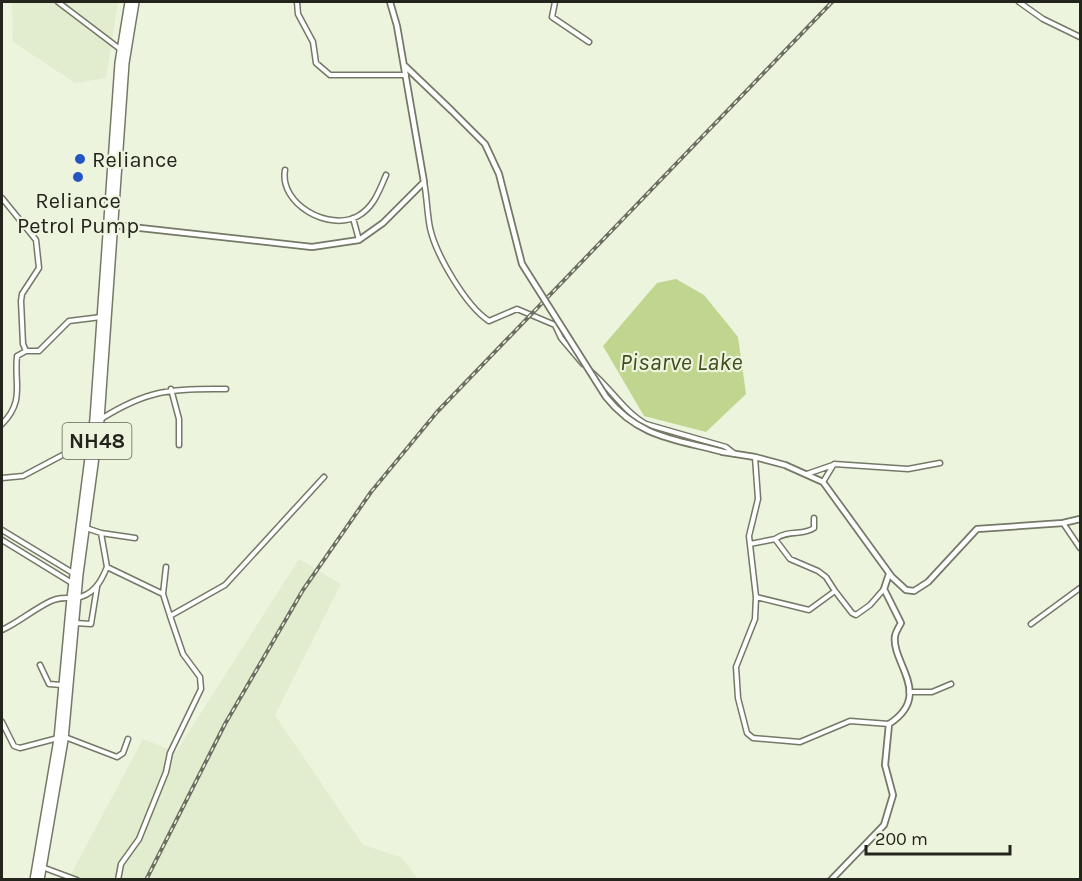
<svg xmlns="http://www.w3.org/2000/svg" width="1082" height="881" font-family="Karla,sans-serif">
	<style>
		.built { fill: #e2ecce }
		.water { fill: #c0d58e }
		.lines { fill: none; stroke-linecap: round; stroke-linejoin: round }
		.minor-casing { stroke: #737966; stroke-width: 7 }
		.tertiary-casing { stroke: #737966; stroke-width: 8 }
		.trunk-casing { stroke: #737966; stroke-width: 10 }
		.minor { stroke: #fff; stroke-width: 4 }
		.tertiary { stroke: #fff; stroke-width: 4.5 }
		.trunk { stroke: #fff; stroke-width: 7 }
		.rail-casing { stroke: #6b6e61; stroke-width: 4 }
		.rail { stroke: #edf4de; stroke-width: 1.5; stroke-dasharray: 4.5; stroke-linecap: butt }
		.tertiary-bridge-casing { stroke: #737966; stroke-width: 8; stroke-linecap: butt }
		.tertiary-bridge { stroke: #fff; stroke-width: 4.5 }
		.poi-dot { fill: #2555c3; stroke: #edf4de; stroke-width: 2 }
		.labels { text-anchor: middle; stroke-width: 4.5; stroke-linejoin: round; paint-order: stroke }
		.shield { fill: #edf4de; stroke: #606357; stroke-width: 1.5 }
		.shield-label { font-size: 21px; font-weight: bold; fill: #23251d }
		.poi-label { font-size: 22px; fill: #23251d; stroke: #edf4de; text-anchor: start }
		.water-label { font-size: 24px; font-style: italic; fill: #414e1b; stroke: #edf4de }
	</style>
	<rect width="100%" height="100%" fill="#edf4de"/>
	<path class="built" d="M10,2H118L106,78L75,83L13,42L12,5Z
		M299,559L341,584L275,715L363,845L401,857L418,879L68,880L143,739L176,752Z"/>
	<path class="water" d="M676,279L704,295L738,337L746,394L706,432L644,416L603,346L657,283Z"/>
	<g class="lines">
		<g class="minor-casing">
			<path id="minor" d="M58,2L120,49
				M297,2L298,14L313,42L316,63L330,75H406
				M555,2L552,17L589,42
				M1019,2L1043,19L1080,37
				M285,170C279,204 329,232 358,216C374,207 379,191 386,175
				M424,182C427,197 427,213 430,228C436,255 466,306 489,321L517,309L555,325L561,338L583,364
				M2,198L36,240L39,268L22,294L21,301L23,344L26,351H39L69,321L101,317
				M353,218L359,240
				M590,371C610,387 624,412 646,424L726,447L735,454
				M171,389L179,419V445
				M101,419C147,390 172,388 226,389
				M2,424C25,401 14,384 17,356L26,351
				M755,457L758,499L749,536L756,597L755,619L736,667L738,698L747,733L753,738L800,742L850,721L889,724
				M807,474L833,465
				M2,478L23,476L91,440
				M823,482L834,464L908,469L940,463
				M1063,523L1080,548
				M86,528L101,533L107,567
				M2,530L73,573
				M101,533L135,538
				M775,539C789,529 803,536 814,528V518
				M2,540L72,583
				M750,544L775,539L790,559L818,571L826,577L835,591L809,610L756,597
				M835,591L852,613L856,615L870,605L884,589
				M163,594L166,567
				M75,623L91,624L97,587
				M1031,624L1080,588
				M2,630C19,622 34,609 51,601C60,597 65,598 75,598C93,596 101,582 107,567L163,594L170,616L225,585L324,477
				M40,665L49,684L62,685
				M909,692H932L951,684
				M2,722L14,746L20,748L58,738
				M65,737L117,757L123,753L128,739
				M42,867L77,880
				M118,880L121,864L139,839L166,772L170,753L201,689L200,677L183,654L170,616"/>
		</g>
		<g class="tertiary-casing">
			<path id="tertiary" d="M405,66L451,110
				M113,225L312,247L359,240L383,223L424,182L397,26L390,2
				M723,452L755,457L785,465L823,482L892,577L906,590L914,591L928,582L977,529L1063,523L1080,519
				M831,880L884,825L893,795L885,765L889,724C934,695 891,663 895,636C896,631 899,627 901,623L884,589L889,574"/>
		</g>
		<g class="trunk-casing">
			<path id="trunk" d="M34,880L58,739L71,598L94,419L119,63L129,2
				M40,880L64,740L79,574L100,420L125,63L135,2"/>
		</g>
		<use href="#minor" class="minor"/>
		<use href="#tertiary" class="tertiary"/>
		<use href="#trunk" class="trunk"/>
		<g class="rail-casing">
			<path id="rail" d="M146,880L225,724L303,590L371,492L437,412L832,2"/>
		</g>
		<use href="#rail" class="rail"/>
		<g class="tertiary-bridge-casing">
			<path id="tertiary-bridge" d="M451,110L485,144L499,174L522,264L606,397C639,438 675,439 723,452"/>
		</g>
		<use href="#tertiary-bridge" class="tertiary-bridge"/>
	</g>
	<g class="poi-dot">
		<circle cx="80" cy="159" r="6"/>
		<circle cx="78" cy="177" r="6"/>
	</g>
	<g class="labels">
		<rect class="shield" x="62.5" y="423" width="69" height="36" rx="4.5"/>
		<g class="shield-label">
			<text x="97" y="448">NH48</text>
		</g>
		<g class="poi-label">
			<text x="92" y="167">Reliance</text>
			<text x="78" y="208" text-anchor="middle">Reliance<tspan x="78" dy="25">Petrol Pump</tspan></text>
		</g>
		<g class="water-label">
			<text x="681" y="370">Pisarve Lake</text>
		</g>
	</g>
	<rect width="1082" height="881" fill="none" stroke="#23251d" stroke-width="6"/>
	<path d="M866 845v9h144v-9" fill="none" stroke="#23251d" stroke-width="3"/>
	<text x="875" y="845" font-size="18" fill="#23251d" stroke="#edf4de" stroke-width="4.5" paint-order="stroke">200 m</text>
</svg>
